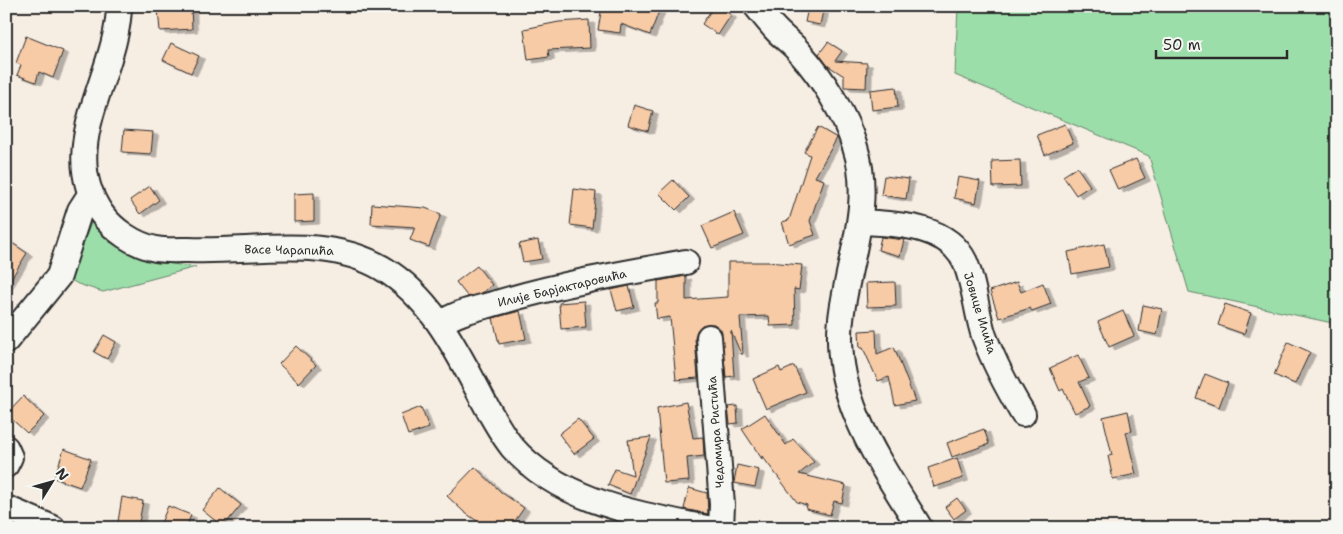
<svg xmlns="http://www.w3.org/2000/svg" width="1343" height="534" font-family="'Shantell Sans',sans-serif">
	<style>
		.green { fill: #9cdea9; stroke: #64846a }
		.building { fill: #f8cba7; stroke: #2b2b2b; filter: url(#shadow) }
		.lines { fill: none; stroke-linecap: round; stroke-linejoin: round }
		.minor-casing { stroke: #2b2b2b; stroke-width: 28 }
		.minor { stroke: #f6f6f2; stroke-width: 24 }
		.labels { text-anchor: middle; stroke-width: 5; stroke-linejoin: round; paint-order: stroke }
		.street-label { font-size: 12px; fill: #2b2b2b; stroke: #f6f6f2 }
	</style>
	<defs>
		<filter id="shadow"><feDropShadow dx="5.5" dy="3" stdDeviation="0" flood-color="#0004"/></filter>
	</defs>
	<rect width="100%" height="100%" fill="#f6ede3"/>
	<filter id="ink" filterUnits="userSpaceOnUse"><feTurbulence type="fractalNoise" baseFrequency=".02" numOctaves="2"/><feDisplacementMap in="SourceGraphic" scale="10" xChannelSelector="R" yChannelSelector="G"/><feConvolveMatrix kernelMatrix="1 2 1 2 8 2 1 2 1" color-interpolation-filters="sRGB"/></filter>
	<g filter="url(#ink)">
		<path class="green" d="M958,6H1337V324L1189,292L1149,156L955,75Z
			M93,218C122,256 150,262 196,267L103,292L78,284L69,279Z"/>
		<path class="building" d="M602,6H661L650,35L621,24L620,33L598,30Z
			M714,6H718L731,15L718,35L702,24Z
			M191,7L192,29L160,31L158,9Z
			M808,8L823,11L820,25L805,22Z
			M589,20L590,48L548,50L549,57L528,60L524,29L559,22Z
			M26,36L63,51L53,78L39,72L36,82L17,75L21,65L16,63Z
			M828,42L842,51L835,61L867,63L866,88L844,87V76L827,65L819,54Z
			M171,43L199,56L191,73L163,60Z
			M896,87L898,107L872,110L870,90Z
			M634,105L653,111L648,131L628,125Z
			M1065,124L1073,143L1045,155L1037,135Z
			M818,127L837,138L815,177L824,180L810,221L815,235L789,244L782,222L789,220L810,155L804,152Z
			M124,130L153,132L151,154L122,152Z
			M1136,159L1145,178L1118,190L1109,170Z
			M1020,160L1021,186L993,187L992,161Z
			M1077,167L1090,186L1076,195L1063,176Z
			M884,176L909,179L906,199L881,195Z
			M958,177L980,181L976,203L954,198Z
			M673,180L689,197L676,210L659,193Z
			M150,186L159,200L140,214L130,200Z
			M574,189L596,192L592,228L570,225Z
			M314,193V221L294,222V194Z
			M372,204L425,208L441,214L429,247L410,240L415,227L371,224Z
			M734,212L744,235L712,248L702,226Z
			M881,237L904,240L900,256L878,250Z
			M6,239L27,253L6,287Z
			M538,240L542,259L523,262L519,244Z
			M1104,244L1109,267L1072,274L1068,252Z
			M728,262H768L802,265L799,290L794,289L795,325L770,326L769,316L740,317L743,354H741L731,331L734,376L726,377L721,330L714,324L702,325L697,331L695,338L698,378L676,380L670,317L657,319L655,303H658V281L686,276V300L728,297Z
			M477,266L492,285L482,293L468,297L456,282Z
			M895,282L896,306L867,307L866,283Z
			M1017,282L1021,292L1043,283L1051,304L1032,311L1030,308L999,318L990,291Z
			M629,286L634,307L617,311L611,290Z
			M584,301L586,327L561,329L559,303Z
			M1225,304L1251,313L1244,334L1218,325Z
			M1143,305L1162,309L1157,335L1139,331Z
			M520,311L526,339L499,344L493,318Z
			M1123,311L1134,336L1109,347L1098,322Z
			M876,330L877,354L894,347L915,401L895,405L889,377L878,381L863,348H860L859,331Z
			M104,335L116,342L107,359L94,352Z
			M1288,342L1310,352L1295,384L1274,375Z
			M296,346L316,365L299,383L279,364Z
			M1078,355L1089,378L1079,382L1090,406L1075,413L1063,389L1060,391L1050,368Z
			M794,366L806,392L766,409L753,379L779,367L781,372Z
			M1205,374L1228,383L1219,407L1196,398Z
			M23,396L44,416L27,433L6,414Z
			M686,402L693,438L703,437L704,456L687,458L689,481L664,483L657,408Z
			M737,406L738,423L730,424L728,407Z
			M421,407L429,428L408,435L401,415Z
			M1128,411L1132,431L1126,432L1136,474L1113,479L1108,456L1112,455L1103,417Z
			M765,414L786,445L793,439L814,462L799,474L846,485L842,503L834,501L830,515L806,509L807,505L797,502L762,456V459L742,429Z
			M578,419L594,439L574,454L559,434Z
			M984,429L989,444L952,457L947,443Z
			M651,437L630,494L608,485L615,469L633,475L628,440Z
			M64,449L91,459L80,487L54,478Z
			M957,458L963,478L934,487L928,468Z
			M737,465L759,470L755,487L734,483Z
			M475,467L501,492L524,508L510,528H487L464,512L447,496Z
			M220,488L241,505L223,527L202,510Z
			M689,488L707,493L708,514L684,509Z
			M122,497L143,501L138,528H117Z
			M957,498L966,510L954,519L945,507Z
			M168,506L191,515L186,528H159Z"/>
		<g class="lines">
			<g class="minor-casing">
				<path id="minor" d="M119,6C118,75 55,146 101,213C113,230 135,245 156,249C166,251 179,250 189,250C253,253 323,234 382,268C431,297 456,349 482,398C491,415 500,432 512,447C560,502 639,514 707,528
					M756,6C763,15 770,24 778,32C785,39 794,45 800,53C823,78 845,115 855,147C874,204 847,263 841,319C832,398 881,464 920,528
					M860,222C895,224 947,224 965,262C975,285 976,312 984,336C994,363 1008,389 1023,414
					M440,324C458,311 480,308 500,302C561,284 624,273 686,262
					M709,337L722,505L721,528
					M6,341L59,276L80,210L91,193
					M6,448L10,457L6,465
					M6,508L53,528"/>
			</g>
			<use href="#minor" class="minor"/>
		</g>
	</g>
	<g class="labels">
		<g class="street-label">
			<text transform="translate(289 250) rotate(1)" y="4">Васе Чарапића</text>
			<text transform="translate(562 288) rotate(-13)" y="4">Илије Барјактаровића</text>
			<text transform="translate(980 313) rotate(73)" y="4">Јовице Илића</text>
			<text transform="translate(716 432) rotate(-94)" y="4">Чедомира Ристића</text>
		</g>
	</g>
	<rect width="1343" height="534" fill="none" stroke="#f6f6f2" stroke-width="25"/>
	<rect x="12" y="12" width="1318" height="509" fill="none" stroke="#2b2b2b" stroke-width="2" filter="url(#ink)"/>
	<g transform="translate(52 482) rotate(53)" stroke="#f6f6f2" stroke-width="4" paint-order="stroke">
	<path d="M0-4L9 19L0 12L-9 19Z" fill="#2b2b2b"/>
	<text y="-8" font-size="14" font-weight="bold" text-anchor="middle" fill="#2b2b2b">N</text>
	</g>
	<path d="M1156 50v8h131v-8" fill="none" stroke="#2b2b2b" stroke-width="2.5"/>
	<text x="1163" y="50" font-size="15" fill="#2b2b2b" stroke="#f6f6f2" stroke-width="4" paint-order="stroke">50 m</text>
</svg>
